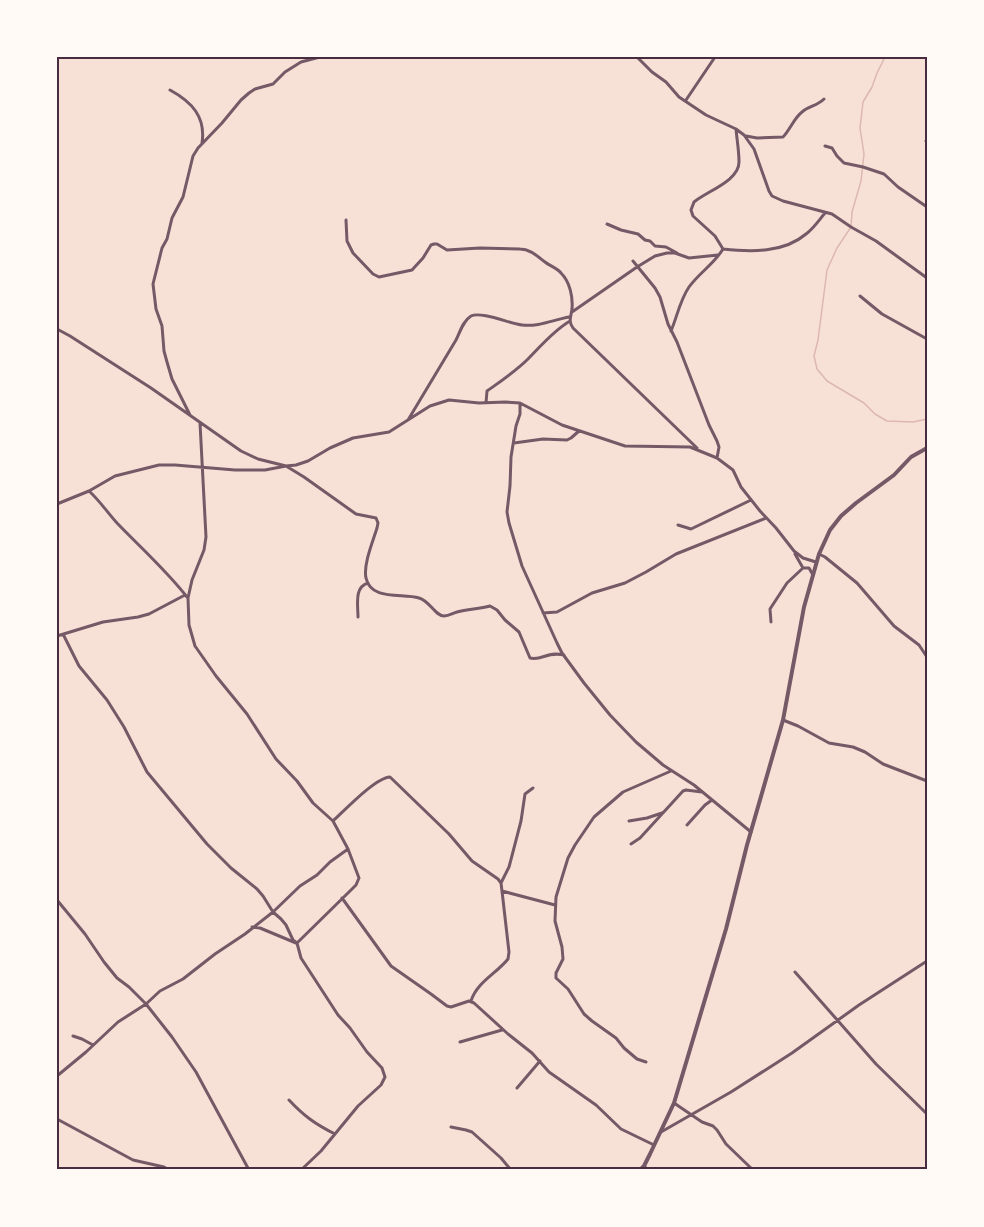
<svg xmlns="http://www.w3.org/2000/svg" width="984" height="1227" font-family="'Alegreya Sans',sans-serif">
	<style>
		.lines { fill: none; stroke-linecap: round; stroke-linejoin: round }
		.stream { stroke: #dcb8b0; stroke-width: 1.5 }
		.minor { stroke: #755966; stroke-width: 3 }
		.tertiary { stroke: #755966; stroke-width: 4 }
		.neatline { fill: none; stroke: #4a2c40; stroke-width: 2 }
	</style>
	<rect width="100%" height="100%" fill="#f7e1d7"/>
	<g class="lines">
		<path class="stream" d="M885,57L877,73L872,87L863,102L860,128L864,154L861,181L852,212L851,227L837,248L827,270L818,340L814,356L817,369L827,381L864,403L875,414L887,421L913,422L927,419"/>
		<path class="minor" d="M637,57L652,72L666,82L679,97L706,115L736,129L744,135L754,149L769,191L772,196L783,201L832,214L851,227L876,241L927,278
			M170,90C192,102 206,117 202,143
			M686,100L715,57
			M746,136L757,138L783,137C790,130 794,118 802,112C809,106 817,106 824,99
			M926,141L927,142
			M825,146L832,148L837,156L844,163L863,167L884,174L898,187L927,207
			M346,220L347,241L353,253L373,274L379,277L412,270L423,258L431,245L434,244H437L447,250L480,248L520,249C530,249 537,256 545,262C550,266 557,268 561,273C570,282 573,297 572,309C571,317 568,321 573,328L697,448
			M607,224L621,230L638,234L645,240L650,241L655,246L666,247L677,253
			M723,249C751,252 784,253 806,234C814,228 819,220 825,213
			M633,261L655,288L660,297L668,324L677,342L709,425L717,441L719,447L717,458
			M860,296L882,314L927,339
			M572,312L637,267L655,256L667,253H675L689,258L718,255
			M57,329L70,336L151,388L241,451L258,459L286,466L296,465L308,461L330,448L353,438L389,432L430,406L449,400L479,403L505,402L520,403L562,425L625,446L690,447L717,458L733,470L741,487L760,511L776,528L794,551L803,558L816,562
			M671,331C677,317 680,300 689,287C699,273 714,264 723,249L715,236L693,216L691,210L694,202C707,191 739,181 739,162C739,151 737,140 736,129
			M486,403L487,391C501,381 516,371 528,359C541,346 553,331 570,321
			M520,404V414L516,426L511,457L510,486L507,512L509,523L522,566L557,643L562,653L584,683L610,715L636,742L663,765L694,785L751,832
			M190,415L172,379L167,362L164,351L162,326L156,309L153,284L162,248L167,239L172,218L183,197L193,156L198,148L222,123L241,100L249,93L255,89L273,84L285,72L301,62L320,57
			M408,420L456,340C460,332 463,321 471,316C481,311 511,324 522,325C538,327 553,320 569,317
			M200,423L206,537L204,550L192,580L188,598L189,625L195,646L216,676L247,714L276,759L297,781L313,803L333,821L348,849L359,878L356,885L351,890L297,943L301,958L338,1015L350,1028L367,1052L382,1068L385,1077L381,1085L358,1106L321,1151L301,1170
			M514,443L543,439L567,440L571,438L579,431
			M89,491C100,501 107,512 117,523C140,547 166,570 187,597
			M57,504L89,491L115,476L159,465H175L235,470H265L286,466L304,477L356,514L376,518L378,523L377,528C373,541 363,565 366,578C371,601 402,593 419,598C430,601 435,616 444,616C449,616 453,613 457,612C468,609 479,609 490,606L497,610L505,620L519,632L530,658C542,661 547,651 564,655
			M678,525L691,529L751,500
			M795,554L803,568
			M819,554L825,557L857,583L894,626L919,645L927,657
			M543,613L557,612L592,593L625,583L646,572L676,554L766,518
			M358,617C358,605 354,587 368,583
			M771,622L770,609L787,583L803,568H809L813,575
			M63,634L79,666L107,700L124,727L147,772L207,844L231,868L257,889L263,896L273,912L281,919L286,925L293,940L297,943
			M57,636L103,622L138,617L149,614L185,595
			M783,720L798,726L829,743L853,747L865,752L883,764L927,781
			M333,821C345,810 375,778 390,777L449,834L472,861L498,879L501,883L502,891L509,952L508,959C496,974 477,982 471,1001
			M629,821L647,818L662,813
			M687,825L705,805L712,800
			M631,844L640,838L683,791L686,790L702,792
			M501,883L509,867L521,821L525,794L533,788
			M502,891L555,905
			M342,898L391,966L431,994L447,1006L451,1007L469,1001L474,1003L508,1034L532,1053L549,1072L596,1105L621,1129L654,1145
			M57,900L85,934L104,962L117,978L129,987L146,1004L172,1037L196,1072L249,1170
			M252,927L260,928L296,943
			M795,972L876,1064L927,1114
			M73,1036L82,1039L93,1045
			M460,1042L502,1030
			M646,1062L637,1059L624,1048L616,1038L592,1021L584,1014L568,989L556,978V973L563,959L562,947L555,921L556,897L568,858L575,845L594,817L623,792L671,771
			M57,1076L86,1052L118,1022L146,1004L160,991L183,979L215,954L245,934L273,912L300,886L317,875L330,862L348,849
			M517,1088L540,1061
			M289,1100C304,1116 315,1124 335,1134
			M674,1103L702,1122L713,1126L717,1130L726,1144L753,1170
			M57,1119L133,1160L164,1167L169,1170
			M451,1127L466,1130L472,1132L501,1158L511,1170
			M661,1132L731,1092L792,1053L859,1005L927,961
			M644,1166L648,1170"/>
		<path class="tertiary" d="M640,1170L644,1166L650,1154L674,1103L726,929L747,845L783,720L804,607L819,554L830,530L841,516L856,503L894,475L911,457L927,448"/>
	</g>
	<rect width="984" height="1227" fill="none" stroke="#fffaf5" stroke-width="117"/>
	<rect x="58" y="58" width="868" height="1110" class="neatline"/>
</svg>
